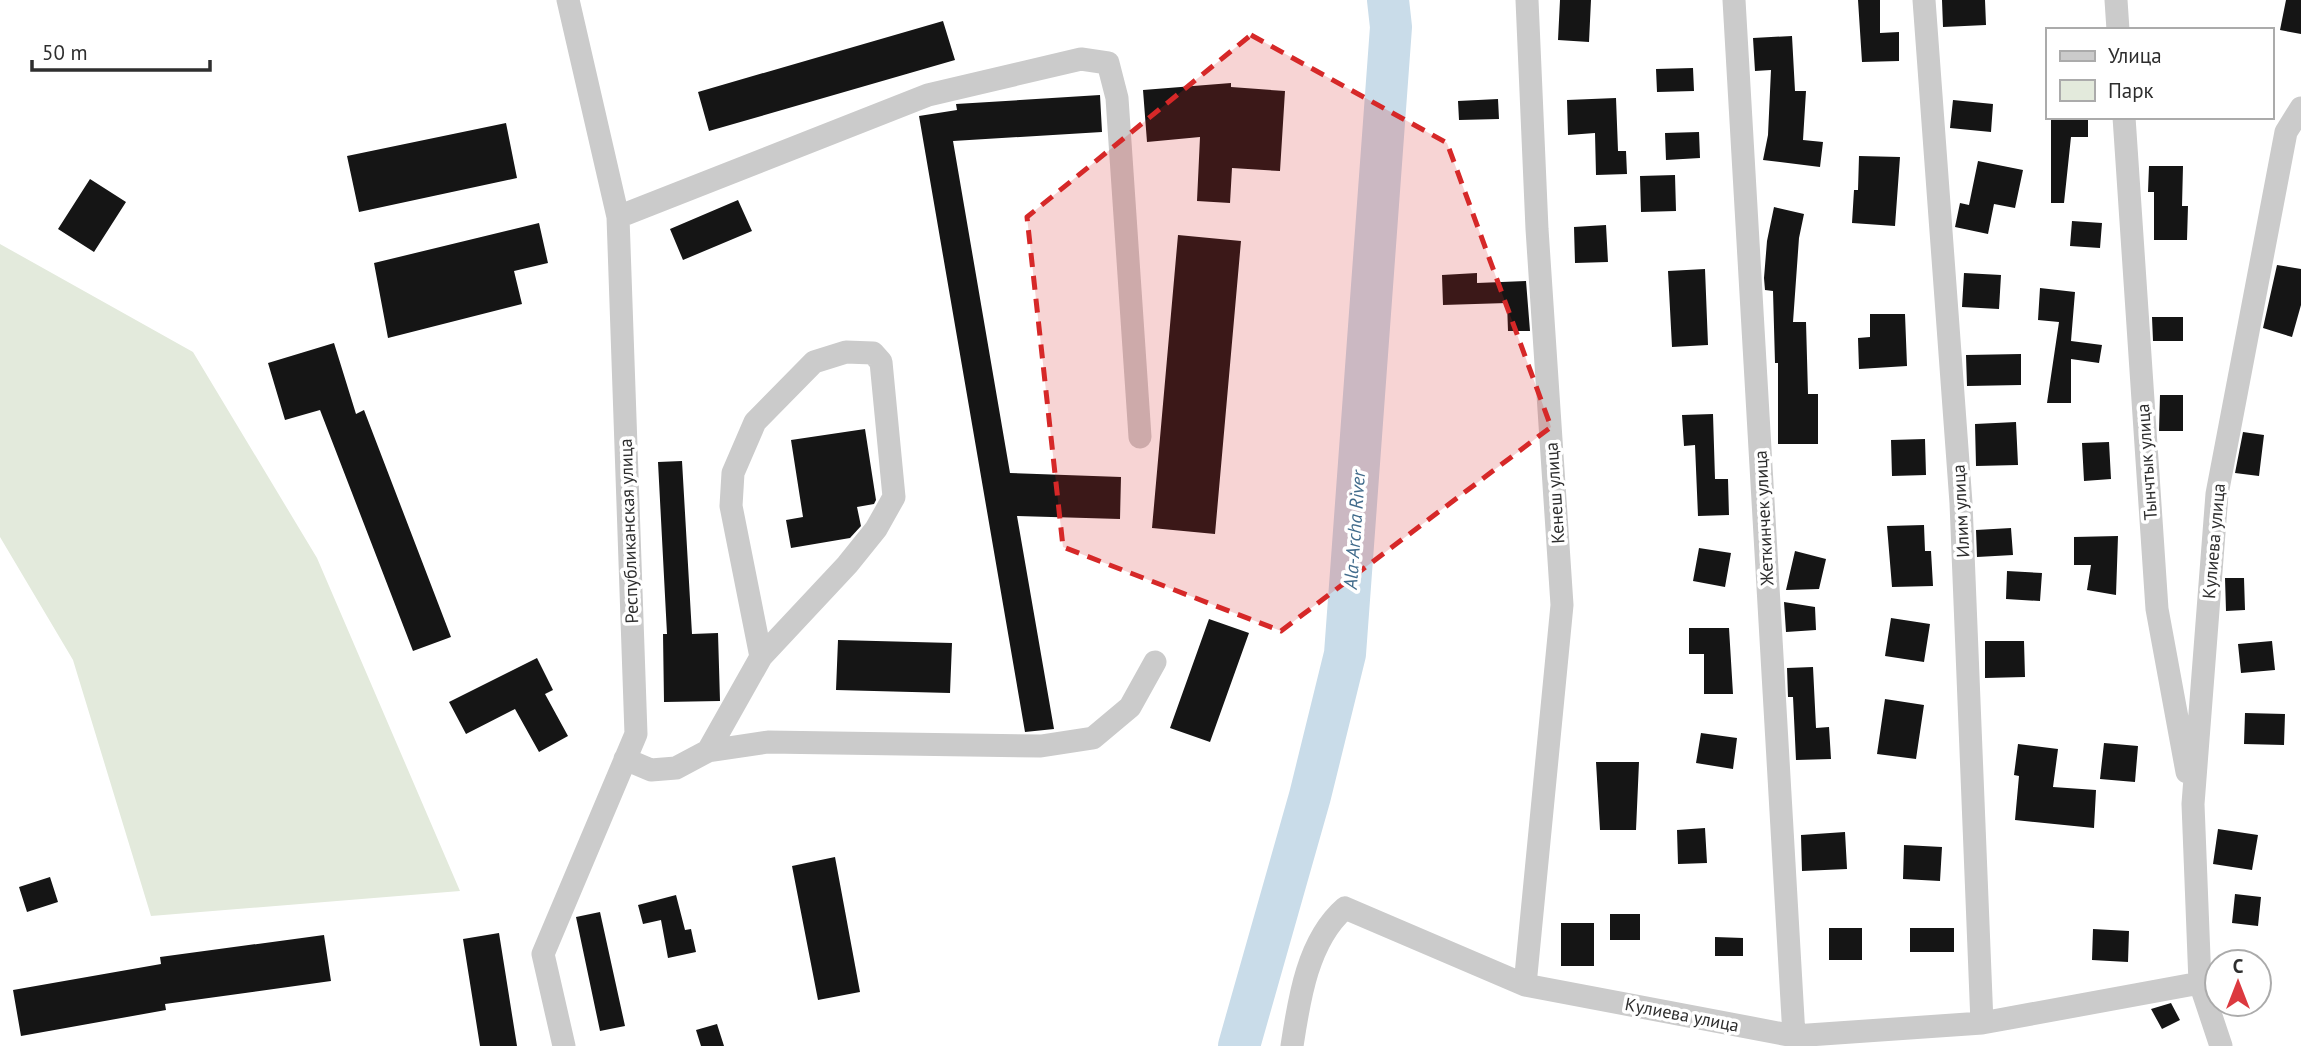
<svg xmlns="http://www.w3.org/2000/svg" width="2301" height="1046" font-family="'PT Sans',sans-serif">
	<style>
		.green { fill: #e3eadc }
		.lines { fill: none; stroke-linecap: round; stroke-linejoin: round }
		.river { stroke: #c9dce9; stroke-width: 42 }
		.building { fill: #151515 }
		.minor { stroke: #cbcbcb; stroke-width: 23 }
		.marked { fill: #d62828; fill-opacity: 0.2; stroke: #d62828; stroke-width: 5; stroke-dasharray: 14 9; stroke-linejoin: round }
		.labels { text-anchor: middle; stroke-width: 7; stroke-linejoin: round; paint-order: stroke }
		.street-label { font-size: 18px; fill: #2e2e2e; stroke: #fff }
		.water-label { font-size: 19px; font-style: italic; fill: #406b8b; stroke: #fff }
	</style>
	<rect width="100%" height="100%" fill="#fff"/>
	<path class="green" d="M0,244L193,352L317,558L460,891L151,916L73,660L0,537Z"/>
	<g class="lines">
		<path class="river" d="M1239,1046L1310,796L1345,654L1391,27L1388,0"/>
	</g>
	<path class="building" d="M1560,0H1591L1589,42L1558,40Z
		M1858,0H1880V33L1899,32V61L1862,62Z
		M1942,0H1985L1986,25L1943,27Z
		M2286,0H2301V34L2280,30Z
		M943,21L955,60L709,131L698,92Z
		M1792,36L1795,91H1806L1803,140L1823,142L1820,167L1763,160L1768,135L1771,70L1755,71L1753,38Z
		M1693,68L1694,91L1657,92L1656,69Z
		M1231,83V87L1285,91L1280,171L1232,168L1230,203L1197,201L1200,137L1147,142L1143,90Z
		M1100,95L1102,132L953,141L1010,473L1121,477L1120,519L1017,516L1054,729L1025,732L919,116L957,110L956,104Z
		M1616,98L1618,151H1626L1627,174L1596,175L1595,133L1568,135L1567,100Z
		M1498,99L1499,119L1459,120L1458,101Z
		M1953,100L1993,104L1991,132L1950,128Z
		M2051,117H2088V137H2071L2064,203H2051Z
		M506,123L517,178L359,212L347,156Z
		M1699,132L1700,158L1666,160L1665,133Z
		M1859,156L1900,157L1895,226L1852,223L1854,190H1858Z
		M1978,161L2023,170L2015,208L1994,204L1988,234L1955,227L1960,203L1969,205Z
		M2149,166H2183L2182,206H2188L2187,240H2154V192H2148Z
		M1675,175L1676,211L1641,212L1640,176Z
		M90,179L126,202L94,252L58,229Z
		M738,200L752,231L683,260L670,229Z
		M1774,207L1804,214L1799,238L1793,322H1806L1808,394H1818V444H1778V363H1775L1773,291L1765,290L1764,278L1767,241Z
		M2072,221L2102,223L2100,248L2070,246Z
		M539,223L548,263L514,271L522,304L388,338L374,263Z
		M1606,225L1608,262L1575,263L1574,227Z
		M1178,235L1241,241L1215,534L1152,528Z
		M2277,265L2301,269V305L2292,337L2263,328Z
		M1705,269L1708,345L1672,347L1668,271Z
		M1477,273V283L1526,281L1530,331H1508L1507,303L1443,305L1442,275Z
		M1964,273L2001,275L1999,309L1962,307Z
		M2040,288L2075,292L2071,341L2102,345L2099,363L2071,359V403H2047L2059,322L2038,320Z
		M1870,314H1905L1907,366L1859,369L1858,338L1870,337Z
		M2152,317H2183V341H2153Z
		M334,343L356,414L364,410L451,637L413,651L320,410L285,420L268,363Z
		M2021,354V385L1967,386L1966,355Z
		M2160,395H2183V431H2159Z
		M1713,414L1715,479H1728L1729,515L1698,516L1695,445L1684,446L1682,415Z
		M2016,422L2018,465L1976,466L1975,424Z
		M865,429L876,500L874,504L857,507L861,526L850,538L791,548L786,520L803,517L791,440Z
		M2243,432L2264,435L2259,476L2235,473Z
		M1925,439L1926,475L1892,476L1891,440Z
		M2109,442L2111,479L2084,481L2082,443Z
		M682,461L692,634L718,633L720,701L664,702L663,634H667L658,462Z
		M1924,525L1925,551H1931L1933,586L1892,587L1887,526Z
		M2011,528L2013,555L1977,557L1976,530Z
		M2118,536L2116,595L2087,590L2091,565H2074V537Z
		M1699,548L1731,553L1725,587L1693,581Z
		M1795,551L1826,559L1819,589L1786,590Z
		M2007,571L2042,573L2040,601L2006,599Z
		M2225,578H2244L2245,610L2226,611Z
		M1784,602L1815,607L1816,630L1786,632Z
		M1891,618L1930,624L1924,662L1885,656Z
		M1209,619L1249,633L1210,742L1170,728Z
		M1689,628H1729L1733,694H1704V654H1689Z
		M838,640L952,643L950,693L836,690Z
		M1985,641H2024L2025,677L1985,678Z
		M2272,641L2275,670L2241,673L2238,644Z
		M537,658L553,690L545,694L568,736L539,752L515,709L466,734L449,702Z
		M1813,667L1816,728L1829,727L1831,759L1796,760L1793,697H1788L1787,668Z
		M1885,699L1924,705L1916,759L1877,754Z
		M2245,713L2285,714L2284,745L2244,744Z
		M1701,733L1737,738L1733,769L1696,763Z
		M2104,743L2138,746L2135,782L2100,779Z
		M2018,744L2058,749L2053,787L2096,790L2094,828L2015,820L2019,776L2014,775Z
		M1596,762H1639L1636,830H1600Z
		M1705,828L1707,863L1678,864L1677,830Z
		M2218,829L2258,835L2252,870L2213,864Z
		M1845,832L1847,869L1802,871L1801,835Z
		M1904,845L1942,847L1940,881L1903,879Z
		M835,857L860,992L818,1000L792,866Z
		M50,877L58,902L27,912L19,887Z
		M2235,894L2261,897L2258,926L2232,923Z
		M676,895L685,930L691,929L696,952L668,958L661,920L643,924L638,905Z
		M600,912L625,1026L600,1031L576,917Z
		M1610,914H1640V940H1610Z
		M1561,923H1594V966H1561Z
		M1829,928H1862V960H1829Z
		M1910,928H1954V952H1910Z
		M2093,929L2129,931L2128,962L2092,960Z
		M499,933L517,1046H480L463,939Z
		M324,935L331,981L165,1004L166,1010L21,1036L13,990L161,964L160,957Z
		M1715,937L1743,938V956H1715Z
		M2171,1003L2180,1020L2162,1029L2151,1009Z
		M717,1024L724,1046H701L696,1030Z"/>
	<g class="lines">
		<path class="minor" d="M1734,0L1794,1036
			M1924,0L1961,503L1982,1023
			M2116,0L2118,30
			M2124,117L2157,609L2187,772
			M618,217L928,95L1081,59L1108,63L1117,98L1140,437
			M708,751L768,742L1041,746L1093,738L1130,707L1155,662
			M625,759L651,770L676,768L708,751L761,657L847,565L876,529L894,497L881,362L873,353L846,352L814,362L755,422L733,473L731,506L761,657
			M1525,985L1562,605L1537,229L1527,0
			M564,1046L543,954L636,734L618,217L568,0
			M1292,1046C1299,999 1308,940 1345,908L1525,985L1794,1036L1982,1023L2200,983
			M2221,1046L2200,983L2193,804L2217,494L2286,132L2301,108"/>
	</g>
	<path class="marked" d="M1251,35L1447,143L1551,427L1281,631L1063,547L1027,217Z"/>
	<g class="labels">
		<g class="street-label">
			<text transform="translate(2147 462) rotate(-94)" y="6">Тынчтык улица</text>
			<text transform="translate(1555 493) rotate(-94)" y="6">Кенеш улица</text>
			<text transform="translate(1961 511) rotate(-93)" y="6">Илим улица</text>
			<text transform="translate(1764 518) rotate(-93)" y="6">Жеткинчек улица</text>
			<text transform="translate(629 531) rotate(-92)" y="6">Республиканская улица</text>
			<text transform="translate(2214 541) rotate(-85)" y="6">Кулиева улица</text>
			<text transform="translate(1682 1015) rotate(11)" y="6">Кулиева улица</text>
		</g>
		<g class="water-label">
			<text transform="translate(1354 530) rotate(-86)" y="7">Ala-Archa River</text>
		</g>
	</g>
	<rect x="2046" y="28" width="228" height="91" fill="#ffffff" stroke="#ababab" stroke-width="2"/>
	<rect x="2060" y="51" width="35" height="10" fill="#cbcbcb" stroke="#ababab" stroke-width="2"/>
	<text x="2108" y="63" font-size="21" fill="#2e2e2e">Улица</text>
	<rect x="2060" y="80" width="35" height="21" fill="#e3eadc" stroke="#ababab" stroke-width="2"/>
	<text x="2108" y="98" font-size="21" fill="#2e2e2e">Парк</text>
	<g transform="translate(2238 983)"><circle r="33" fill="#ffffff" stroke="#ababab" stroke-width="2"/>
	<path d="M0-5L12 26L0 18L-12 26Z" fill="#dc393f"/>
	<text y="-10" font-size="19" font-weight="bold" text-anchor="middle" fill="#2e2e2e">С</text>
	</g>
	<path d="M32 60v10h178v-10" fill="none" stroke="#2e2e2e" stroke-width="3.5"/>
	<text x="42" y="60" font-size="21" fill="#2e2e2e" stroke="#ffffff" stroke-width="5" paint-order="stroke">50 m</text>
</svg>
